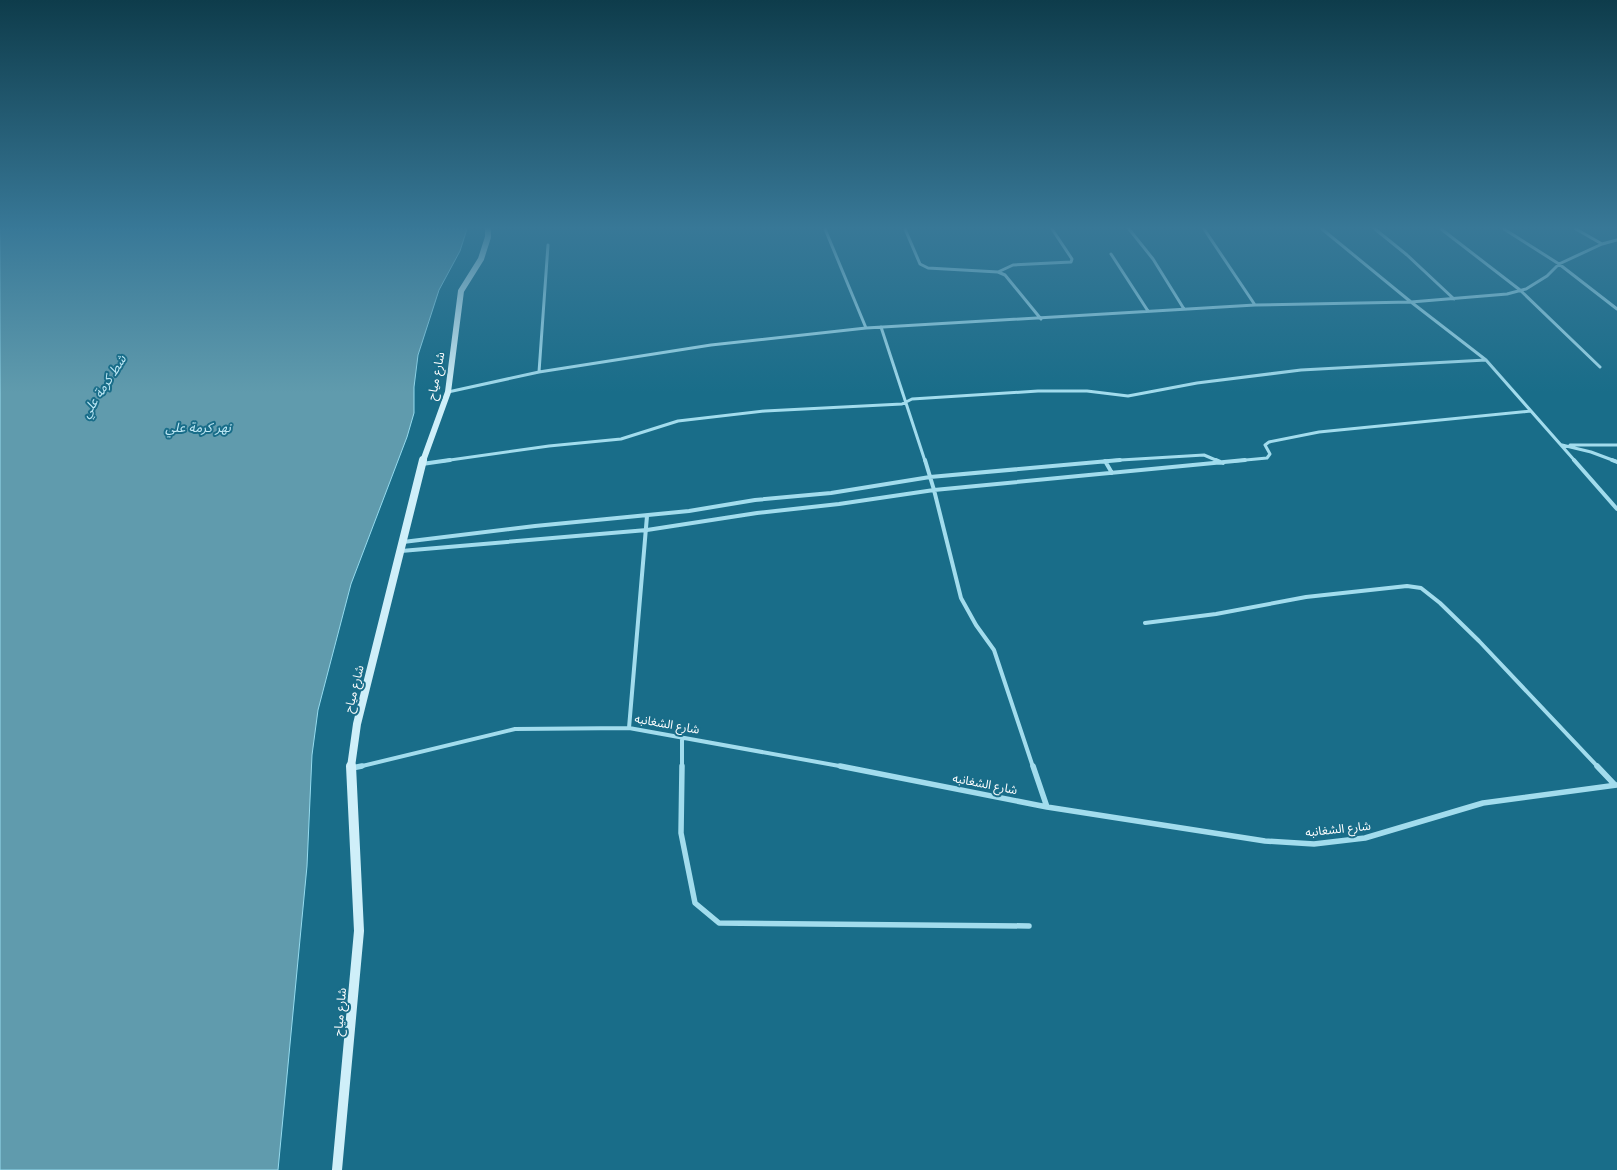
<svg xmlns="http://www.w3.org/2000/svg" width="1617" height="1170" font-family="Helvetica,'Noto Sans Arabic',sans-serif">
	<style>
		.water { fill: #609bad; stroke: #95dbef }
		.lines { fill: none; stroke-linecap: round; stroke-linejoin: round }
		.street-far2 { stroke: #a2dced; stroke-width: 3 }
		.street-far1 { stroke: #a2dced; stroke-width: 4 }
		.street { stroke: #a2dced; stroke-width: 5.5 }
		.secondary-far2 { stroke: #cfeff9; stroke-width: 6 }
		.secondary-far1 { stroke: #cfeff9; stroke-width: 8 }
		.secondary { stroke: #cfeff9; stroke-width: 10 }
		.labels { text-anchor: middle; stroke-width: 4; stroke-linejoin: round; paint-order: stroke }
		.street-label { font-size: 12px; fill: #fff; stroke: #196d89 }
		.water-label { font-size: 13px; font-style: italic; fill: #bee9f6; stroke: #196d89 }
	</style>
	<rect width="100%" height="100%" fill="#196d89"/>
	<path class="water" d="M0,229H467L460,251L439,290L418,355L414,387V413L407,437L351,584L318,710L312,755L307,866L278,1170H0Z"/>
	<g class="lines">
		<path class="street-far2" d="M825,229L866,328
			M905,229L920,264L928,268L998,272L1005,275L1041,319
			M1129,229L1153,259L1184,309
			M1204,229L1255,305
			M1322,229L1411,302L1486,360L1575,461
			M1375,229L1407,255L1454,299
			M1441,229L1520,290L1600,367
			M1504,229L1559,264L1617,309
			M1576,229L1602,244
			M1111,254L1148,311
			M998,272L1013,265L1071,262L1072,259L1052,229
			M881,327L925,461
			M539,372L548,245
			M448,392L539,372L711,345L866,328L1255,305L1411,302L1507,294L1526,289L1547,276L1559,264L1602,244L1617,240
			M1562,445L1591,452L1615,461
			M1570,445H1617
			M443,461L549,446L621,439L678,421L765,411L902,404L912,399L1038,391H1087L1128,396L1197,383L1301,370L1486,360
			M1104,461L1204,455L1218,461
			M1235,461L1267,458L1270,454L1265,445L1269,442L1319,432L1531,411"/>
		<path class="street-far1" d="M1216,460L1223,463
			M1574,460L1617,509
			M1612,460L1617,462
			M1105,461L1112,473
			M422,464L450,460
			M403,542L535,526L689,511L755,500L831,493L930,477L1120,460
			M401,551L647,530L757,513L839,504L934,490L925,460
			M1145,623L1216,614L1306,597L1407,586L1421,588L1440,603L1479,641L1598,767
			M629,728L647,516
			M358,767L515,729L629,728L845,767
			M682,767V737
			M1033,767L994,650L976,625L961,598L934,490L1245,460"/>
		<path class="street" d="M682,766L681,833L695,903L719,923L1029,926
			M840,766L1047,807L1265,841L1314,844L1365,838L1483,803L1617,785
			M1033,766L1047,807
			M1597,766L1615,785
			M352,768L362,766"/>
		<path class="secondary-far2" d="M423,461L448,392L461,291L481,259L488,237V229"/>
		<path class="secondary-far1" d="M351,767L357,724L423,460"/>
		<path class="secondary" d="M337,1170L359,931L351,766"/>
	</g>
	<linearGradient id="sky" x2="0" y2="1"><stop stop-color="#0e3c4b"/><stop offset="0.58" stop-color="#387897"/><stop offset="1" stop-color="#387897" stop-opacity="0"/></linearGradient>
	<rect width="1617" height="393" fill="url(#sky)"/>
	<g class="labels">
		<g class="street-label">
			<text transform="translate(436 376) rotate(-79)" y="4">شارع مياح</text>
			<text transform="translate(354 689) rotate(-76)" y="4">شارع مياح</text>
			<text transform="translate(667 724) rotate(10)" y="4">شارع الشغانبه</text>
			<text transform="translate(985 784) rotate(11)" y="4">شارع الشغانبه</text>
			<text transform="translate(1338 829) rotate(-6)" y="4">شارع الشغانبه</text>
			<text transform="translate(340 1012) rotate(-85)" y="4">شارع مياح</text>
		</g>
		<g class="water-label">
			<text transform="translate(103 386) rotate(-57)" y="5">شط كرمة علي</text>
			<text x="198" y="432">نهر كرمة علي</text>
		</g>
	</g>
</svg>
